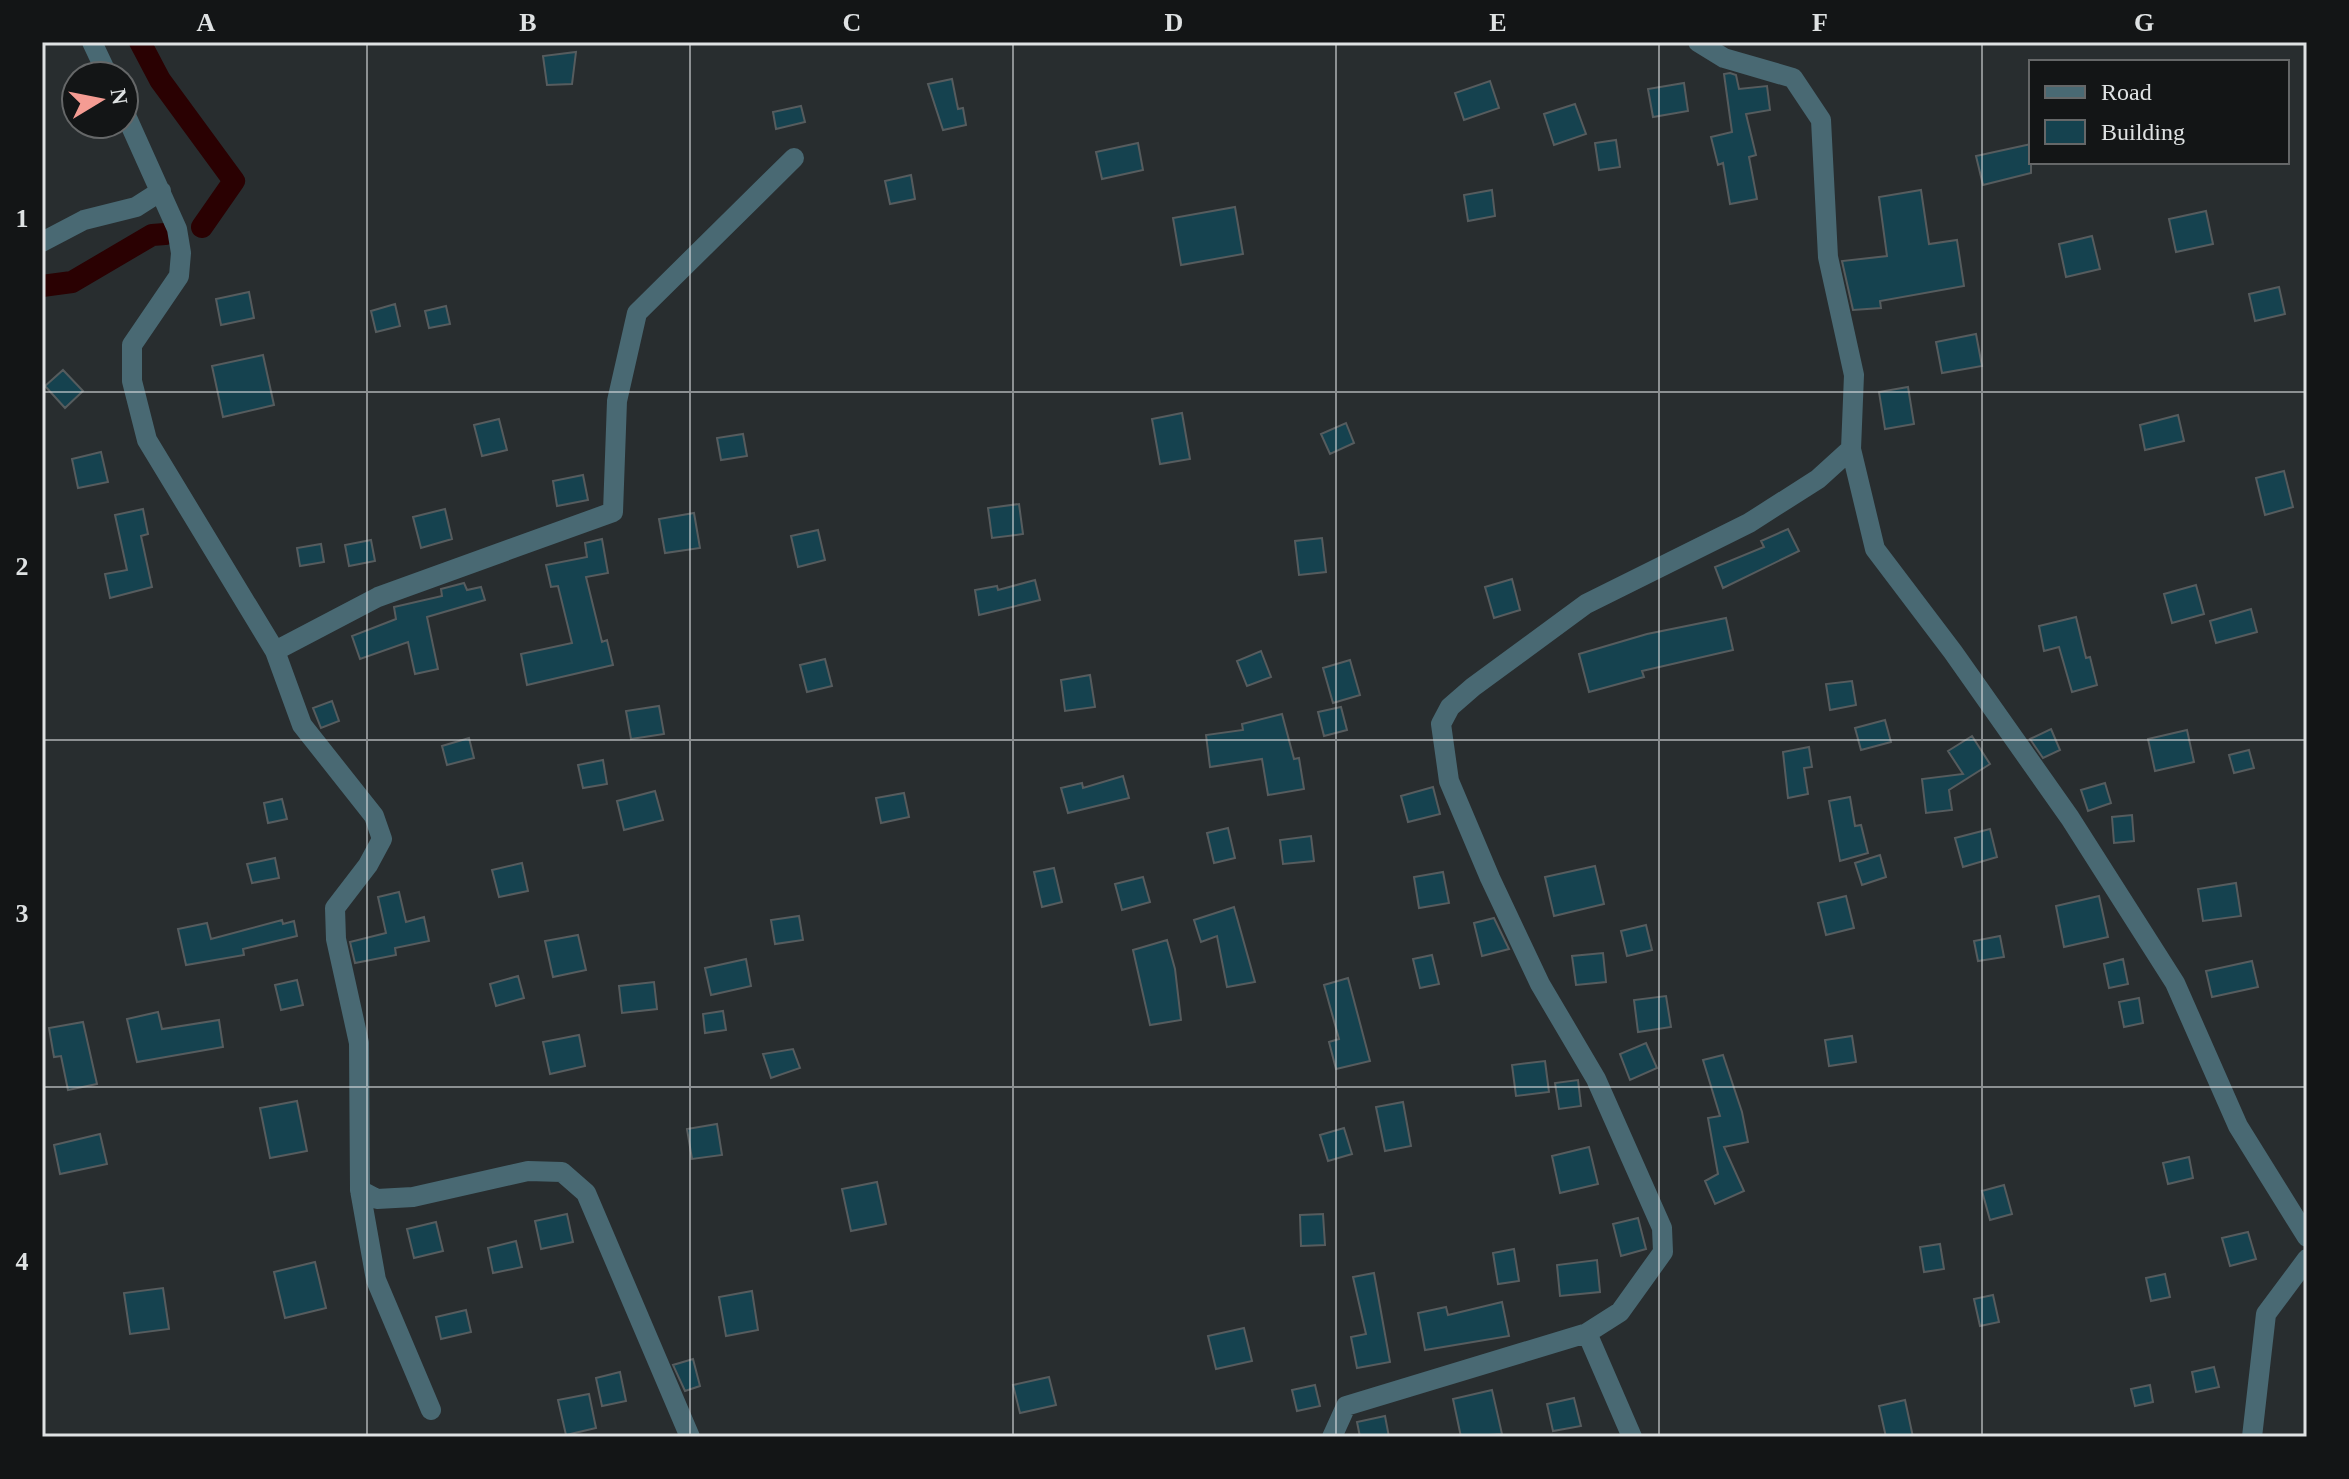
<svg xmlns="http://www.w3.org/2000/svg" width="2349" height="1479" font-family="'Times New Roman',serif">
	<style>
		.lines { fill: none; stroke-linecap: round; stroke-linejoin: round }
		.canal { stroke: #2a0102; stroke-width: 22 }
		.building { fill: #15424f; stroke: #565c5e; stroke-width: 2 }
		.minor { stroke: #496973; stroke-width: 20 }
		.grid { fill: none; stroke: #dfe2e3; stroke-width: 2; stroke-opacity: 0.55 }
		.neatline { fill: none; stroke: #dfe2e3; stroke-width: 3 }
		.grid-label { font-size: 26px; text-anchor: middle; font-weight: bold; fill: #dfe2e3 }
	</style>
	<rect width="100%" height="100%" fill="#282d2f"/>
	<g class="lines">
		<path class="canal" d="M140,42L160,80L234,181L202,227
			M42,286L72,282L152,235L165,234"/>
	</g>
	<path class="building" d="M576,52L572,84L547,85L543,56Z
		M1730,73L1736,75L1739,89L1767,86L1770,110L1746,114L1756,155L1749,157L1757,199L1730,204L1723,163L1718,165L1711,137L1732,132L1724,74Z
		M952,79L958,109L963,108L966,125L943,130L928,84Z
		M1490,81L1499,108L1464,120L1455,93Z
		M1684,83L1688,111L1653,117L1648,89Z
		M1575,104L1586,134L1554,145L1544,114Z
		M801,106L805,122L776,129L773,112Z
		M1616,140L1620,167L1599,170L1595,143Z
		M1138,143L1143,170L1102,179L1096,152Z
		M2031,144V173L1983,185L1976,156Z
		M911,175L915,199L890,204L885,181Z
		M1492,190L1495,216L1468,221L1464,195Z
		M1921,190L1929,244L1957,240L1964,286L1880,301L1881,308L1853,310L1842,261L1887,256L1879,197Z
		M1235,207L1243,254L1181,265L1173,218Z
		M2206,211L2213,244L2176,252L2169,219Z
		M2092,236L2100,269L2066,277L2059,244Z
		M2279,287L2285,314L2255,321L2249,294Z
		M249,292L254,318L221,325L216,299Z
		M395,304L400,326L376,332L371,311Z
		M446,306L450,324L429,328L425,311Z
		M1976,334L1982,366L1942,373L1936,342Z
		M263,355L274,405L223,417L212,366Z
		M63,370L83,391L65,408L45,386Z
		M1908,387L1914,424L1885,429L1879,392Z
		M1182,413L1190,459L1160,464L1152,419Z
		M2178,415L2184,441L2145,450L2140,425Z
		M499,419L507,450L482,456L474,425Z
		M1346,423L1354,443L1330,454L1321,434Z
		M743,434L747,456L721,460L717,438Z
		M101,452L108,482L78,488L72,459Z
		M2284,471L2293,507L2265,515L2256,478Z
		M583,475L588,500L557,506L553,481Z
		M1019,504L1023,534L992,538L988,508Z
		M143,509L148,534L141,536L152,587L110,598L105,574L127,570L115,515Z
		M445,509L452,539L421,548L413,517Z
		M694,513L700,548L665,553L659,519Z
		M1788,529L1799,551L1723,588L1715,567L1764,547L1761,541Z
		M818,530L825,560L798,567L791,536Z
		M1322,538L1326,572L1299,575L1295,541Z
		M602,539L608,573L586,577L602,642L607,640L613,665L527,685L521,654L572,643L558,586L551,587L546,565L587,557L585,543Z
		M371,540L375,561L349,566L345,545Z
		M321,544L324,562L300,566L297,548Z
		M1512,579L1520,610L1494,618L1485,587Z
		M1035,580L1040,600L979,615L975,590L997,586L998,590Z
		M464,583L467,590L481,587L485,600L427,617L438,669L415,674L408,642L360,659L352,636L396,619L394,607L442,596L441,589Z
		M2196,585L2204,614L2172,623L2164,594Z
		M2251,609L2257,632L2216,643L2210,621Z
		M2076,617L2086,658L2090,657L2097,685L2072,692L2059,647L2044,651L2039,626Z
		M1726,618L1733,650L1642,671L1644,677L1589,692L1579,654L1647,634Z
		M1261,651L1271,677L1247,686L1237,661Z
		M825,659L832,686L807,692L800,665Z
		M1350,660L1360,695L1333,703L1323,668Z
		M1090,675L1095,707L1065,711L1061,680Z
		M1852,681L1856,705L1830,710L1826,684Z
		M332,701L339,721L321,728L313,708Z
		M659,706L664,734L631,739L626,711Z
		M1341,707L1347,730L1324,736L1318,712Z
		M1282,714L1294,759L1299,758L1304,789L1268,795L1262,759L1210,767L1206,735L1243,730L1242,724Z
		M1885,720L1891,742L1861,750L1855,728Z
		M2051,729L2060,750L2043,758L2030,739Z
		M2187,730L2194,762L2155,771L2148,739Z
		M1972,736L1990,764L1949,790L1952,810L1926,813L1922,779L1963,774L1948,751Z
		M469,738L474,758L447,765L442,746Z
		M1809,747L1812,767L1804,768L1808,794L1788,798L1783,752Z
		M2249,750L2254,768L2234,773L2229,755Z
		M603,760L607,784L583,788L578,765Z
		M1123,776L1129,798L1068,813L1061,788L1082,783L1083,788Z
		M2105,783L2111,803L2088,811L2081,790Z
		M1433,787L1440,814L1408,822L1401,796Z
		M655,791L663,820L624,830L617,801Z
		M904,793L909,817L881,823L876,798Z
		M1850,797L1855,826L1861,825L1868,853L1840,861L1829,801Z
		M282,799L287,819L268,823L264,803Z
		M2132,815L2134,841L2114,843L2112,817Z
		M1228,828L1235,858L1214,863L1207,833Z
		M1990,829L1997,857L1963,867L1955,838Z
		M1311,836L1314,861L1283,864L1280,840Z
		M1880,855L1886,877L1862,885L1855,863Z
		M275,858L279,878L252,883L247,864Z
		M522,863L528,891L499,897L492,870Z
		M1595,866L1604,904L1554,916L1545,877Z
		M1054,868L1062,902L1042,907L1034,872Z
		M1443,872L1449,903L1419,908L1414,877Z
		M1143,877L1150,902L1122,910L1115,884Z
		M2236,883L2241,916L2203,921L2198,889Z
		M399,892L406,922L424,917L429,941L395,948L396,955L355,963L350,942L386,933L378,897Z
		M1846,896L1854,928L1826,935L1818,903Z
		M2099,896L2108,937L2064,947L2056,906Z
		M1234,907L1255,982L1227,987L1217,936L1201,942L1194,920Z
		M799,916L803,940L775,944L771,920Z
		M1494,918L1509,949L1482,956L1474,923Z
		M282,920L283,924L294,921L297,936L243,949L244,955L186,965L178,929L207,923L211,939Z
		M1646,925L1652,950L1627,956L1621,931Z
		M578,935L586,970L553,977L545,941Z
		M2000,936L2004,957L1978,961L1974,941Z
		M1167,940L1175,969L1181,1020L1150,1025L1133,950Z
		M1603,953L1606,982L1576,985L1572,956Z
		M1432,955L1439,984L1420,988L1413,959Z
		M746,959L751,986L711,995L705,968Z
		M2123,959L2128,984L2109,988L2104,964Z
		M2252,961L2258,987L2212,997L2206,971Z
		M518,976L524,998L496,1006L490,984Z
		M1348,978L1370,1061L1336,1069L1329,1042L1339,1039L1324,985Z
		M297,980L303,1005L281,1010L275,985Z
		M654,982L657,1009L622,1013L619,986Z
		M1666,996L1671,1027L1638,1032L1634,1000Z
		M2139,998L2143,1023L2124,1027L2119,1002Z
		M723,1011L726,1030L705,1033L703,1014Z
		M158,1012L162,1029L219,1020L223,1047L137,1062L127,1019Z
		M83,1022L97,1084L68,1090L61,1056L54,1057L49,1028Z
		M579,1035L585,1066L550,1074L543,1042Z
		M1852,1036L1856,1062L1829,1066L1825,1040Z
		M1646,1043L1657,1068L1630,1080L1620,1054Z
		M793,1049L800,1068L771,1078L763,1054Z
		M1723,1055L1742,1112L1748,1142L1724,1147L1744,1191L1715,1204L1705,1181L1718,1174L1708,1118L1720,1116L1703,1060Z
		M1545,1061L1549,1092L1516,1096L1512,1065Z
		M1578,1080L1581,1106L1559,1109L1555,1083Z
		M297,1101L307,1151L270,1158L260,1108Z
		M1403,1102L1411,1146L1385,1151L1376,1107Z
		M717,1124L722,1155L692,1159L687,1129Z
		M1344,1128L1352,1154L1328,1161L1320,1135Z
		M100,1134L107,1164L60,1174L54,1145Z
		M1589,1147L1598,1184L1560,1193L1552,1156Z
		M2189,1157L2193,1178L2168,1184L2163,1163Z
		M877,1182L886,1224L851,1231L842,1189Z
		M2004,1185L2012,1214L1990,1220L1982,1191Z
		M567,1214L573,1242L541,1249L535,1221Z
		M1323,1214L1325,1245L1301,1246L1300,1215Z
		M1638,1218L1646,1249L1621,1256L1613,1224Z
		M436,1222L443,1251L414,1258L407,1229Z
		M2248,1232L2256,1259L2230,1266L2222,1238Z
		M516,1241L522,1267L493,1273L488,1248Z
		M1940,1244L1944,1269L1924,1272L1920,1247Z
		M1514,1249L1519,1281L1498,1284L1493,1253Z
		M1597,1260L1600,1292L1560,1296L1557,1265Z
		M315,1262L326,1308L285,1318L274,1272Z
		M1374,1273L1390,1362L1357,1368L1351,1337L1366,1334L1353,1277Z
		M2165,1274L2170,1297L2151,1301L2146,1278Z
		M163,1288L169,1329L130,1334L124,1293Z
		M752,1291L758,1330L726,1336L719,1297Z
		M1993,1295L1999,1322L1980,1326L1974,1299Z
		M1502,1302L1509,1336L1425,1350L1418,1313L1446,1307L1448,1315Z
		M466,1310L471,1332L441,1339L436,1317Z
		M1244,1328L1252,1361L1216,1369L1208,1336Z
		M693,1359L700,1386L685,1391L673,1365Z
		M2214,1367L2219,1387L2196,1392L2192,1372Z
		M620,1372L626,1401L602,1406L596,1378Z
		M1049,1377L1056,1405L1020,1413L1013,1385Z
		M1315,1385L1320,1406L1297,1411L1292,1390Z
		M2150,1385L2153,1402L2135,1406L2131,1389Z
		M1492,1390L1502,1434L1461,1437L1453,1399Z
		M589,1394L596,1428L566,1435L558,1400Z
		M1574,1398L1581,1426L1553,1431L1547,1404Z
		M1905,1400L1913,1437H1886L1879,1406Z
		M1385,1416L1389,1437H1360L1357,1422Z"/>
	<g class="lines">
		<path class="minor" d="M92,42L108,76
			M1698,42L1724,58L1793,78L1821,120L1828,257L1854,375L1851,449L1875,549L1953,652L2070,818L2175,983L2238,1126L2307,1237
			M124,111L177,229L181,253L179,276L132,345V381L147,440L275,651L302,725L374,816L382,839L368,865L335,908L336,939L359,1043L360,1190L377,1199L413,1197L528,1171L562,1172L586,1193L690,1437
			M42,242L84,220L136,207L161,191
			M275,651L378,597L613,512L617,401L637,313L794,158
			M360,1190L376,1280L431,1410
			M1587,1333L1632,1437
			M1332,1437L1346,1406L1587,1333L1620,1312L1663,1252L1662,1228L1596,1079L1540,984L1490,878L1449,781L1441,724L1450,707L1473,687L1586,604L1749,523L1818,479L1851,449
			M2252,1437L2266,1314L2307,1259"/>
	</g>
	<path class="grid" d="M367,42V1437M690,42V1437M1013,42V1437M1336,42V1437M1659,42V1437M1982,42V1437M42,392H2307M42,740H2307M42,1087H2307"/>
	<rect width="2349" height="1479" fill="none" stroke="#131516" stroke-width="88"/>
	<rect x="2029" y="60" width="260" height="104" fill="#131516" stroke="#656768" stroke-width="2"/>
	<rect x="2045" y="86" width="40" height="12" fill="#496973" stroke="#656768" stroke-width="2"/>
	<text x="2101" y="100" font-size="24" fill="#dfe2e3">Road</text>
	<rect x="2045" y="120" width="40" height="24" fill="#15424f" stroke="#656768" stroke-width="2"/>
	<text x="2101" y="140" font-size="24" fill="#dfe2e3">Building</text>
	<g transform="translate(100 100) rotate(80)"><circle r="38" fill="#131516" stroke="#656768" stroke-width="2"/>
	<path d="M0-6L14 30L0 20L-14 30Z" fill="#f59c93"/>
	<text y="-12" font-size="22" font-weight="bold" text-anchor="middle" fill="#dfe2e3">N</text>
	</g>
	<rect x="44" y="44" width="2261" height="1391" class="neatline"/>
	<g class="grid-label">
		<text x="206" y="31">A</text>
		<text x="528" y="31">B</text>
		<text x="852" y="31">C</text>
		<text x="1174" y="31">D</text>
		<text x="1498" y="31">E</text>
		<text x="1820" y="31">F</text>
		<text x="2144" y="31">G</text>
		<text x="22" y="227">1</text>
		<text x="22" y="575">2</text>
		<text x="22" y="922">3</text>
		<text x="22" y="1270">4</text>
	</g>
</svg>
